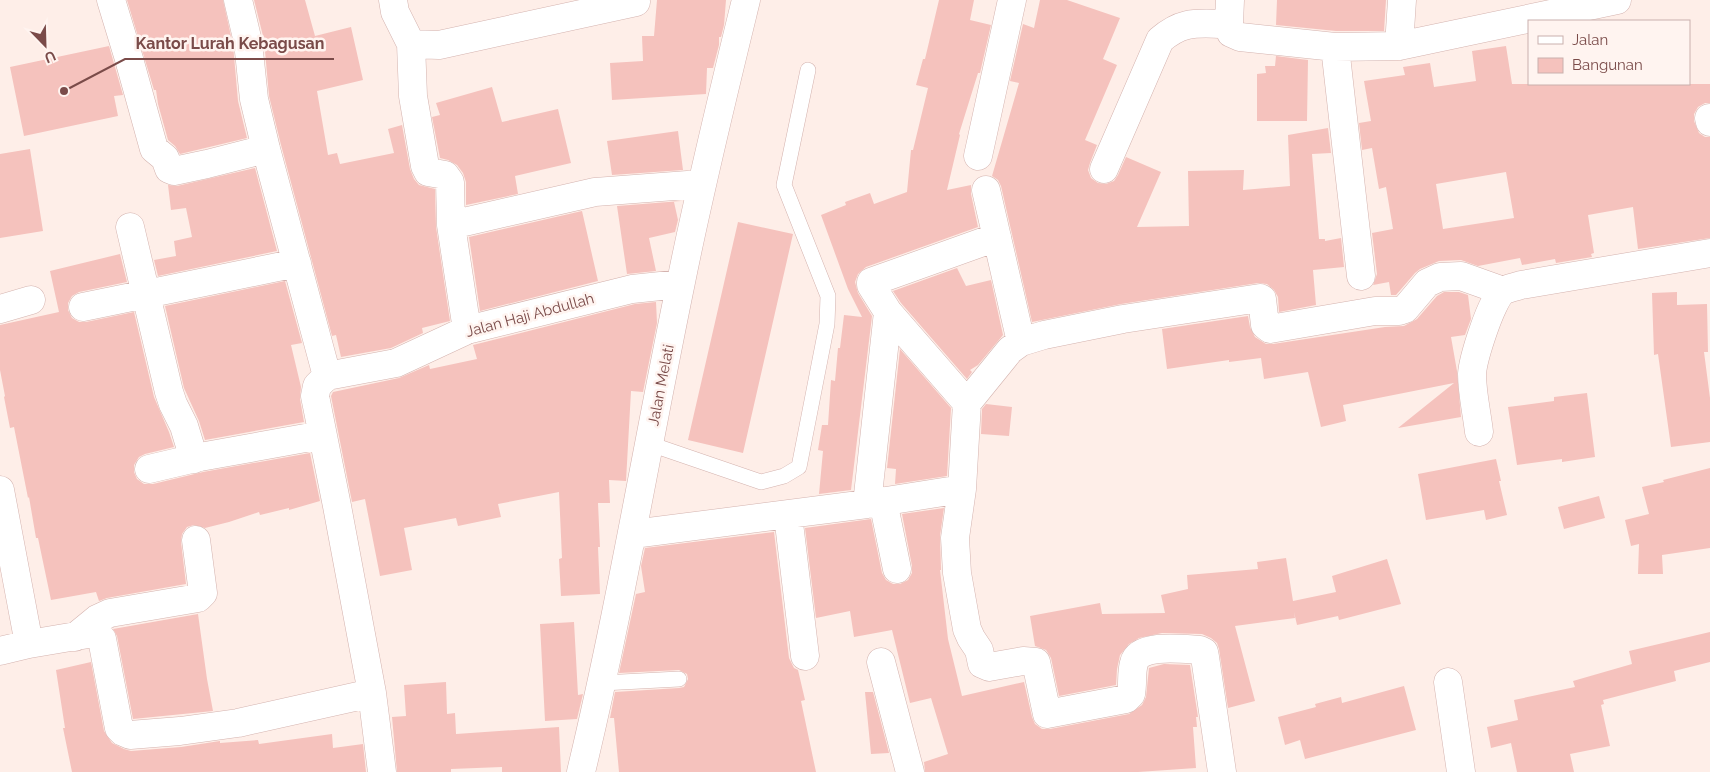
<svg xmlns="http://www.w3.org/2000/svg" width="1710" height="772" font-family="Raleway,sans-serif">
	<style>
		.building { fill: #f5c2bd; fill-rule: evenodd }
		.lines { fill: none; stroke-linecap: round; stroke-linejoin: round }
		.service-casing { stroke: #d4b3af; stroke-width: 16 }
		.minor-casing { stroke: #d4b3af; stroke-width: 29 }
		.service { stroke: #fff; stroke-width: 15 }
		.minor { stroke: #fff; stroke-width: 28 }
		.labels { text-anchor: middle; stroke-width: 5; stroke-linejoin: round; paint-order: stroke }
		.street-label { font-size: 15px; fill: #7a4b49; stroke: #fff4f0 }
		.leader { fill: none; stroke: #7a4b49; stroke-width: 2 }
		.callout-dot { fill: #7a4b49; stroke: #fff4f0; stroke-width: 2 }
		.callout-label { font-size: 16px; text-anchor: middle; font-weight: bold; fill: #7a4b49; stroke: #fff4f0; stroke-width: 5; stroke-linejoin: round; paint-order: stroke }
	</style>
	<rect width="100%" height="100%" fill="#feeee8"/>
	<path class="building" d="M127,0H223L233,45L238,101L247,138L180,154L175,146L168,140L158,104L156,90H154Z
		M254,0H305L315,36L351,27L363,80L317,91L328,155L337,153L340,164L394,153L388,129L402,125L410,169L414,179L419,185L435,189L436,227L450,321L422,328L423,333L391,348L341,357L336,335L332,336L281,145L269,96L264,40Z
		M657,0H726L724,25L721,37H719V45L713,68H707L706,94L612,100L610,63L643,61L642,36H654Z
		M939,0H974L970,20L991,25L980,73H978L959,134L960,135L947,190L971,185V194L978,227L866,267L858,274L855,282L858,293L872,316L851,490L819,494L823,451L818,450L822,425H828L831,380L835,381L838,348H840L844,315L862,317L848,289L821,215L846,205L845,202L870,193L874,204L907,192L911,150H913L928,88L916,85L923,59H925Z
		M1040,0H1067L1120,18L1103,59L1117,65L1085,140L1097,145L1090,163L1088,170L1091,178L1098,183L1106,184L1114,181L1118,175L1126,157L1161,172L1137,227L1189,226L1188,171L1244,170L1243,190L1290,186L1288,135L1328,128L1331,153L1312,154L1319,239H1325V241L1341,238L1344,267L1313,270L1316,305L1279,312L1278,297L1274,290L1267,284L1258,283L1121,304L1032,322L1001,186L998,180L992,176L1019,83L1010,81L1023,24L1034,28Z
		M1277,0H1386L1384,31H1336L1276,25Z
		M109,46L123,95L114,96L118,116L24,136L10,67Z
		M1506,46L1512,84H1710V103H1705L1698,107L1694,114V121L1699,133L1705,137H1710V238L1638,249L1633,207L1588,215L1594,253L1591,254L1592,257L1556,263L1555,259L1522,265L1520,258L1478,266L1461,260L1439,261L1420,269L1415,273L1396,295H1391L1389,282L1373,285L1377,274L1372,233L1393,229L1386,187L1379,189L1372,148L1362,150L1359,123L1371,121L1364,81L1405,75L1403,67L1430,63L1434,87L1476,81L1472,51ZM1506,172L1514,218L1443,229L1436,184Z
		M1276,56L1308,60L1307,121H1257V74L1266,73L1265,66H1275Z
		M492,87L502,122L558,109L571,163L515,176L518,194L466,205V182L463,173L457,165L448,160L440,158L432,117L440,115L436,103Z
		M678,131L683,170L612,175L607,141Z
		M30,149L43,231L0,238V154Z
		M255,168L277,251L158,276L154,260L176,256L174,241L192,237L186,208L171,210L168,185L177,186Z
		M681,201L674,202L678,220L675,232L649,238L656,271L627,274L617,206Z
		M582,211L598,281L480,311L469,237Z
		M738,222L793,234L743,453L688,440Z
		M120,254L127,282L79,292L72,296L68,303V310L72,318L79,322H86L134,312L154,397L169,432L174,447L145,454L139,457L134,465V472L137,479L144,484H153L203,472L310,453L320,501L289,510V508L260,515L259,512L229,522L205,528L194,525L187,527L182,534L181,542L186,584L107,598L99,601L96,592L51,600L38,538H36L29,497L28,498L14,427L10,428L4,397L5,396L0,370V325L59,312L50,271Z
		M957,268L966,286L991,280L1003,335L978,365L970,370L972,372L967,379L901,303L893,291Z
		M285,281L302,343L291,345L301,387L300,399L304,422L205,440L199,421L184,388L165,306Z
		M1444,292H1459L1468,295L1471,319L1465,335L1451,337L1457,371L1461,417L1398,428L1454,383L1343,405L1346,421L1321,427L1308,372L1264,379L1261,358L1229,362V360L1167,369L1162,329L1248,316L1250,327L1255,337L1266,344H1273L1385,327L1404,326L1417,319L1437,296Z
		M1677,292V305L1707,304L1708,352H1704L1710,398V442L1671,447L1658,354L1654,355L1652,293Z
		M656,302L657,323L643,392L631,391L626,481L609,480L610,503H598L600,547H598L600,594L561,596L559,559L562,558L559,492L498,504L501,517L458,526L456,518L404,528L412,570L380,576L365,499L352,502L331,396L333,392L399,378L429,365L430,369L477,359L473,345L635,304Z
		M900,349L951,408L947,476L895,484L896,469L887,468Z
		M1587,393L1595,457L1562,462V459L1517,465L1508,407L1554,401V397Z
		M986,404L1012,407L1009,436L981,434L982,409Z
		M1496,459L1501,481H1499L1507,515L1486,520L1484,510L1426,520L1418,474Z
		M1710,468V548L1662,555L1663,574H1638L1639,544L1631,546L1625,520L1649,514L1642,487L1664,482L1663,480Z
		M1599,496L1605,518L1564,529L1558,507Z
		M944,508L940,536L941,570H940L948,639L962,696L1024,682L1032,717L1035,724L1042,729H1050L1129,714L1142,705L1146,697L1149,668L1164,664L1190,665L1198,717H1196L1197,727H1193L1196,768L1138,772H925L924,762L948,754L931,698L910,703L892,630L854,637L850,611L816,618L805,528L871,519L882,573L886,580L893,584H900L908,580L912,573V566L902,514Z
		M774,532L789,658L794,668L798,670L805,700L801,701L816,772H619L614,718H610L615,692L679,688L684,687L688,679L687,674L679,670L619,673L636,594L645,592L641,566L645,548Z
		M1286,558L1293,601L1336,592L1332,576L1387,559L1401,604L1339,620L1338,616L1297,625L1294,612L1295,618L1235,626L1255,701L1228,708L1219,649L1217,643L1211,638L1202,634L1162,633L1139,638L1129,644L1120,655L1117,669L1116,685L1059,696L1051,658L1046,650L1035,646L1030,616L1100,603L1102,614L1165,613L1161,595L1188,589L1187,575L1258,569L1257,562Z
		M198,614L207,679L213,711L133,719L117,636L113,629Z
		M574,622L578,695L583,694L577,719L545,721L540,624Z
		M1710,632V662L1674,671L1676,681L1603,700L1604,704L1601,705L1610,746L1570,754L1574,772H1517L1511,743L1491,748L1487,727L1518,720L1514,700L1575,687L1573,681L1632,664L1629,651Z
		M91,662L104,731L112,743L124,749L131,751L181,747L220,741V743L258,740L259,744L332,734L333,748L363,744L366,772H72L63,728H65L56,670Z
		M446,682L447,714L455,713L456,734L559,727L561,772H502V767L451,769V772H397L392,717L406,716L404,685Z
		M1404,686L1416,730L1305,759L1300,740L1285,745L1278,717L1316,707L1315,704L1341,697L1342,703Z
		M865,692H873L889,753L871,754Z"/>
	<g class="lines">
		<g class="service-casing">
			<path id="service" d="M650,444L761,482L784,476L799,467L827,324L828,296L784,185L808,70
				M602,683L679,679"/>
		</g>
		<g class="minor-casing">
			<path id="minor" d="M111,0L129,59L154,149L165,158L169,169L174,171L207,164L266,149
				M238,0L248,42L254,99L266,149L327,376
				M393,0L395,12L411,44L439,45L636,2
				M1230,0L1229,24L1231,33L1240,37L1335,47L1399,46L1617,0
				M411,44L413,96L425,166L428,172L445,175L450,182L451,225L467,330
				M1399,46L1402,0
				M1335,47L1361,276
				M1709,118L1710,122
				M978,156L1012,0
				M1104,169L1160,40C1184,19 1199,24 1229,24
				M986,190L1021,342
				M451,225L595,192L701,184
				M130,227L169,392L173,404L184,426L194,459
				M83,307L297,263
				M0,309L31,300
				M888,312L967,403
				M327,376L396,363L467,330L632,289L680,284
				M1479,432C1477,414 1472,393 1472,374C1473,359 1491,300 1503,291C1508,288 1516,287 1521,285L1710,253
				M149,469L200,457L322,435
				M0,490L29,644
				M883,501L897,569
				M867,504L888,312L871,285V282L997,237
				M788,515L805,656
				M633,534L867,504L962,489
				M75,637L97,619L110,613L198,598L203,593L196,540
				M0,651L29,644L94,633L102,639L119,728L123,732L130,735L180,731L238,723L372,693L337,506L315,396L317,386L327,376
				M881,662L910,772
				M1448,682L1461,772
				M372,693L382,772
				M581,772C620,610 647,446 681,282C700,187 723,94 746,0
				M1222,772L1205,657L1204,652L1200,650C1183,649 1139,643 1134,663C1131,673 1133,684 1131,694L1126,699L1047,714L1036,662L1023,661L989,667L982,664L979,650L971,638L967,629L957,573L955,538L962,489L967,403L1010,350L1021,342L1044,335L1123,319L1260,298L1262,299L1265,325L1270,329L1375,311H1399L1405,309L1427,283L1440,277L1461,276L1503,291"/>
		</g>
		<use href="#service" class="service"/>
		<use href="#minor" class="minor"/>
	</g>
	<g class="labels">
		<g class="street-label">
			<text transform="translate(530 315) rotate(-15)" y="5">Jalan Haji Abdullah</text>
			<text transform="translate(661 385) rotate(-79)" y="5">Jalan Melati</text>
		</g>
	</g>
	<path class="leader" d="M64 91L125 59H334"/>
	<circle class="callout-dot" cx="64" cy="91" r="5"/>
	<g class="callout-label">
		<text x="230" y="49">Kantor Lurah Kebagusan</text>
	</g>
	<rect x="1528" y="20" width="162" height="65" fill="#fff4f0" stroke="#cab0ad"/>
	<rect x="1538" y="36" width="25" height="8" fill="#ffffff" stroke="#cab0ad"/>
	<text x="1572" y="45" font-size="15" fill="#7a4b49">Jalan</text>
	<rect x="1538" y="58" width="25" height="15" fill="#f5c2bd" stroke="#cab0ad"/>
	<text x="1572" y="70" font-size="15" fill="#7a4b49">Bangunan</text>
	<g transform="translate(45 45) rotate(157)" stroke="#fff4f0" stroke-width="4" paint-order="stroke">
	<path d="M0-4L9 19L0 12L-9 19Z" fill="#7a4b49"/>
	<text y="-8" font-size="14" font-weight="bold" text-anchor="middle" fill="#7a4b49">U</text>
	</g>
</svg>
